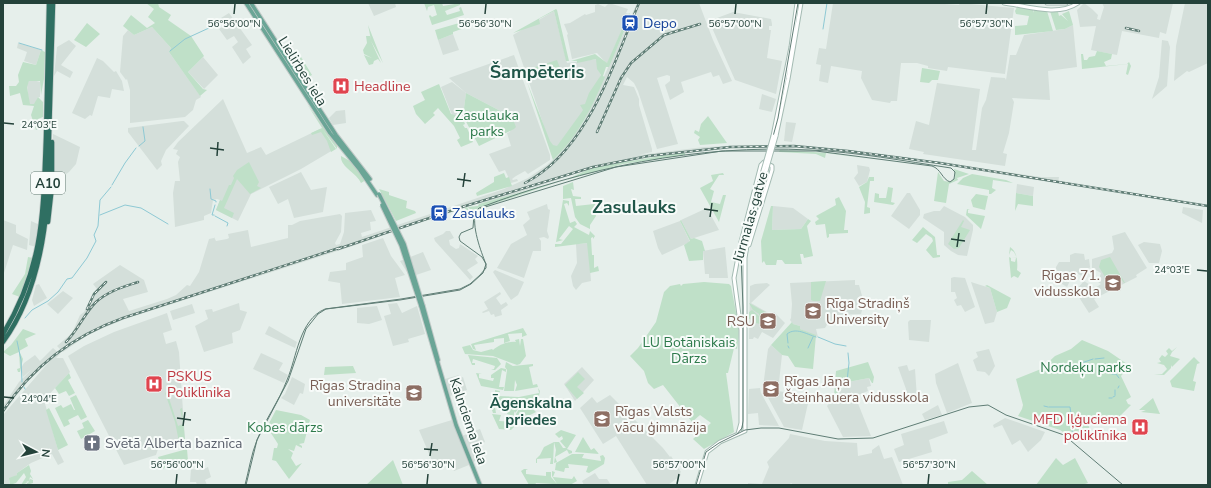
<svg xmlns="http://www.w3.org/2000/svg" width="1211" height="488" font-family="'Nunito Sans',sans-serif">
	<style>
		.built { fill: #d4dfda }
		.green { fill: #bfe0c8 }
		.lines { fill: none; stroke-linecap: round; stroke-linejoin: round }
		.stream { stroke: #8ec9d4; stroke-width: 1 }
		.secondary-casing { stroke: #a4bbb3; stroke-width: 5 }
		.primary-casing { stroke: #c2cac8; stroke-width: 5.5 }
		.highway-casing { stroke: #c2cac8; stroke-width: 6 }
		.secondary { stroke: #fff; stroke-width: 3 }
		.primary { stroke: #6aa596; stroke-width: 3.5 }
		.highway { stroke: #2f6f62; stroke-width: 4.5 }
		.tram { stroke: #5f7d75; stroke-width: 1 }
		.rail-casing { stroke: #5f7d75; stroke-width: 2.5 }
		.rail { stroke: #f7fbf9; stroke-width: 1; stroke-dasharray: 3; stroke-linecap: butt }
		.secondary-bridge-casing { stroke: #a4bbb3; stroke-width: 5; stroke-linecap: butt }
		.primary-bridge-casing { stroke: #c2cac8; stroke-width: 5.5; stroke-linecap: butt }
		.secondary-bridge { stroke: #fff; stroke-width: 3 }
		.primary-bridge { stroke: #6aa596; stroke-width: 3.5 }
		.ticks { fill: none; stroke: #24423a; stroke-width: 1.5 }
		.labels { text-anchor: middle; stroke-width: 4; stroke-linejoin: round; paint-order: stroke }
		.shield { fill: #f7fbf9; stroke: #637a73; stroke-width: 1 }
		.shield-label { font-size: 13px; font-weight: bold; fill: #24423a }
		.transit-label { font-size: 14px; fill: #164399; stroke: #f7fbf9; text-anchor: start }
		.street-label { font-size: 14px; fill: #24423a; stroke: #f7fbf9 }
		.health-label { font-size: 14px; fill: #be3a42; stroke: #f7fbf9; text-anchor: start }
		.park-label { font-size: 14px; fill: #2d7a4b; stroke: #f7fbf9 }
		.education-label { font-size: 14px; fill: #785e54; stroke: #f7fbf9; text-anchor: end }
		.worship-label { font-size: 14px; fill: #5b616d; stroke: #f7fbf9; text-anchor: start }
		.neighbourhood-label { font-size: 15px; font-weight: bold; fill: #1f5548; stroke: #f7fbf9 }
		.district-label { font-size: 18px; font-weight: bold; fill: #1f5548; stroke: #f7fbf9 }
		.ticks-label { font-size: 10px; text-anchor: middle; fill: #24423a; stroke: #f7fbf9; stroke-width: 4; stroke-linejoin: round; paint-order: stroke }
	</style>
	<rect width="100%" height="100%" fill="#e6efeb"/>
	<path class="built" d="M368,3H395L396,7L374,16Z
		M609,3L628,9L626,13L629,14L607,64L597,53L572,59L567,35L568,34L564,24L570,23L585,14L586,15L595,12V5L598,4L605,7Z
		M637,3H699L713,40L732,81L723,84L719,75L713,77L711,72L681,82L684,92L670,100L665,85L670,81V76L667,75L657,78L678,144L657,149L638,91L634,83L627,77L623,85L634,87L639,99V105L652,149V152L639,155L704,147L762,145L816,147L901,157L1041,177H1059L1058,183L903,158L802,147L722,148L631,160L595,167L503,198L460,208L353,246L125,319L89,334L63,352L57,346L72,333L80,315L84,312L97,289L93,284L120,265L144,280L148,292L123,299L129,311L167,299L176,295L187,285L190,286L199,272L209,239L214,238V237L216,241L227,239L229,238L228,234L248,230L251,247L288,238V225H292L300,221L340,214L342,216L341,232L335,243L336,245L340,244L344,232L345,213L371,210L376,221L370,222L371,230L361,233L362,237L504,189L528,178L547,165L559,154L583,123Z
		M833,3H930L959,5L960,3L1014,8L1005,74L948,67L947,71L928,68V66L917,63H901L897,101H891L890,103L872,100L861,78L862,71L831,66L828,83L819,81L821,65L816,64L819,48L826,49Z
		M1084,3L1092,9L1098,15L1097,19L1100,20L1104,7L1102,3H1173L1166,34L1160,32L1159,38L1122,31L1117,55L1091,50L1096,26L1080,27L1077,10Z
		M1185,3H1208V63L1189,72L1187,71L1174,81L1176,46Z
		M554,11L567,63L597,59L598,70L601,75L584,110L553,153L513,35Z
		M733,12L771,19L772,24V26H769V30H771L767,58L782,61L776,94L735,80L709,21Z
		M229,13L252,45L246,49L251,57L243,64L232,47L238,42L234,36L227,40L219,29L226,25L221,18Z
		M1073,25L1077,67L1048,71L1050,100L1012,98L1014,102L1009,133L1003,153L1007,154L1005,166L923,154L924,152L909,149L916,121L929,125L937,83L980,89L972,150H976L982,108L986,100L991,77L1005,78L1006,80L1010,55H1016L1024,35L1065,29Z
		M152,27L171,48L169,52L201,97L196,100L193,110L185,117L130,123V90L127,79L126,80L120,72L123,36L128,30L134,35Z
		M453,34L459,50L443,55L438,40Z
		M69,40L76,46L61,65L73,72L70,78L57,71L54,76L57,47Z
		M1162,40L1168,41L1170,47L1167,86L1152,99L1159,77Z
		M18,43L41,50L36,65L24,61L27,52L17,48Z
		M514,55L550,155V160L528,174L525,171L516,176L512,179L513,180L517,179L518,181L511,183L505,170L499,172L489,154L511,146L507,133L510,132L512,117L466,93L463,116L452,115L441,87L452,82L466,93L449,78Z
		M203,57L218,75L204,89L188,72Z
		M97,58L103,61L114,72L116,71L122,81L124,91L112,89L110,98L98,96L92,116L90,115L85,119L72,113Z
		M33,80L40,82V97H38L35,104H29L27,85L29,81Z
		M762,94L776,99L772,112L759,109Z
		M223,99L247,153L261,147L266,155L320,129L333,150L301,169L251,194L238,221L216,210L220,200L217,199L213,200L211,213L204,216V220L175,227L173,193L175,181H180L178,162L180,157L176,154L178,150L173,149L178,142Z
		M345,110L346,123L333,125L329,118L336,111Z
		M182,121H184L189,126L166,150L161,161L162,165L157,170L128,132V128Z
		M786,122L796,123L792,142L784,141Z
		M53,134L80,147L76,164L69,172L54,183V167L51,165Z
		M857,165L869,167L870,170L867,182L859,186L854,178L858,173Z
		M301,172L311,190L327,187L323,212L294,218L288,199L278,204L269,187Z
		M1017,184L1034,187L1033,196L1016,193Z
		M907,193H910L920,210V215L909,229L891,216Z
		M547,204L548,209L550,210L547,231L549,237L548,239L544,237L539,238L541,241V251H533L524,278L497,268L511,244L527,235L523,225L530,219L527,212Z
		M773,206L793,208L808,219L801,229L772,230Z
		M944,206L965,217L973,225V230L967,256L958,255L951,251L944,245V232L923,218L924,214L934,211H940Z
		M1183,207L1203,210L1202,223L1182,213Z
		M707,208L719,230L691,239L681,220Z
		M3,220L16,225V233L28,239L27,250L13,245L3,276Z
		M31,221L40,225L36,247L29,245Z
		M680,221L690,242L662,255L658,248L653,231Z
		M446,231H450L454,238L449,240L450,245L456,249L459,248L460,244L478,256L475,259L478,263L467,270L473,277L470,280L435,241L434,238L443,234Z
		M1125,232L1147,268L1136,275L1137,277L1094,299L1099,307L1089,313L1075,291L1084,281L1095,288L1101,284L1098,282L1101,273L1092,268V259L1112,253L1114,249L1112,236Z
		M383,238L391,256L405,275L395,278L400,297L342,304L340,283L328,281L330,272L346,270V263L363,257L362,245Z
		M1144,242L1160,244L1162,251L1159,263H1149L1138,245Z
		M588,243L591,281L582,283L576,290L573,286L571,276L577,263L576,244Z
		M725,247L728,278H709V274H705L703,251Z
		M423,252L431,270L410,277L400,261Z
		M1075,253L1084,254L1085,260L1089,259L1090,267L1084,277L1074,272L1067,287L1054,279L1056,267L1059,262H1070V255Z
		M495,270L524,282L518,295L511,300L493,272Z
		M954,277L965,278L975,307L965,312L961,305L957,306L954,300L957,298L955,292H951V278Z
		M855,280V285H859L864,303L861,314L835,315V323H828L825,328L816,329L818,337L800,329V326L793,324L790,320L791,318L792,304L790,283Z
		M971,282L990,288L997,312L994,322L985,324Z
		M767,283L770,285L751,303L772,315L774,312L785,323L773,338L762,332L758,339L754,337L753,339H749L750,286L755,284Z
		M39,284L47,298L34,306L32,300L36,285Z
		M63,291L73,298L58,314L47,304Z
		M500,292L501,294L496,298L501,305L506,302L508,305L501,310L502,315L495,317L494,314L491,315L489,311L483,313L482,312L488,309L484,302Z
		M239,303L240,310L247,312L240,330L232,333L233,343L204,352L195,326L208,319L205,310L212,309L213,312Z
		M397,303L402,313L417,306L425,334L408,339L409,342L393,346L384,316L391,314L388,304Z
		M192,304L195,313L173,320L170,311Z
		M377,306L382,320L369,324L357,323V308Z
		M167,313L172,330L163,333L166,344L176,341L179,352L185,440L158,449L156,455L124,465L68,356L84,346L114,332Z
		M910,320H931L929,342L909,340L908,322Z
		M269,326L297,342L295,348L265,334Z
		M771,345L782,355L778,391L803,395V398L809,399L802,430L784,427L765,392L763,387L768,349Z
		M53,348L60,354L56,358H63L70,372L44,400L58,450L64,462L58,465L52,454L31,463L17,473V475L9,480L10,485H3V415L54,356L27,382L3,413V406L19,382L32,369L23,377L21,368L24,363L35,355L40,361Z
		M989,349L995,366L989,376L985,372L977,371L973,360L978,357L976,352Z
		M261,353L283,363L279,370L288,375L284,383L253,369Z
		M958,363L972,403L947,413L936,383L935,374Z
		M907,365L909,371L915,369L917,398H906V389L898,367Z
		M582,367L594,380L575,401L564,384Z
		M459,375L460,378L463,377L467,390L450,396L445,379Z
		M292,377L305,384L303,394L300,393L294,405L281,398L285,394Z
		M869,378L871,386L867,387L868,391L855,396L871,436L843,437L827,406L848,382Z
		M760,388L761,393L779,426L759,425L758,413L748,414L749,389Z
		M610,395L663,448L670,457L671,456L681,472L680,473L681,475L676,479L668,485H647L616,436L603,444L580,408L592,397L597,403Z
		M938,405L942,415L925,420L922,414Z
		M1005,418L1045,432L1041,440L1028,452L1020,440L1012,445L1002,425L994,428L993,425Z
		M452,420L469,465L454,471L450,462L435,468L419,430Z
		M944,421L948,433L929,440L932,452L899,462L894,449L904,445L901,434Z
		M480,429L485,442L475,447L480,459L473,462L462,436Z
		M790,434L825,441L857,443L858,456L872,453V450L879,445L884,459L892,457L903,485H794L791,483L789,485H748V483L762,484L769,467L767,462L789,438Z
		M208,467L211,477L205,480L207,485H197L196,482H190L191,469L202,470Z
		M595,473L599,479H607L611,485H584L582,481Z"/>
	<path class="green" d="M146,3H158L159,7L171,15L168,20L191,36L204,56L188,72L203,89L207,90L200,96L169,52L171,48L152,27L134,35L123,26L131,15L147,28L155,23L148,17L154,9Z
		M424,3H442L443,6L460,3V5L445,11L447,15L460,11L459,8L461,7L464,15L432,25L429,16L430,15L432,17L437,15L434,5L428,7L427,11Z
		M1017,7L1033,9V13L1034,9L1047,11L1053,31L1015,35V26L1027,25L1029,16L1016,14L1015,11Z
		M556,9L557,10L569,61H566L554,11L539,19L540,24L513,33Z
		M1050,11L1058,12L1059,16L1061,15L1068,21L1062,14L1069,11L1073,25L1065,29L1056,30Z
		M629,13L631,15L609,67H606L603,76L605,77C592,107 578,137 553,160L527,82L550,141L553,145L557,146L581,113L583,110L580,105L585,104L589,93L601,75L597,69L596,59L577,63V61H571L595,54L607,63Z
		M466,21L467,27L453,32V34L438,40L435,30Z
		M87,23L100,34L86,47L74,40Z
		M370,23L368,25L383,63L371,41L381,63L378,59L374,61L373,64L369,65L364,55L372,58L364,54L363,50L367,43L366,36H370L371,40L368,25Z
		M41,50L45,52L44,79L41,95L40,81H29L27,87L30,104H34L38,97L43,102V117L38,119V123L43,130L41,128L36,130L31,115L34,106L23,105L20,93L10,96L9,86H16L19,82L18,75L23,62L36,65Z
		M1097,51L1112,54L1111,59L1104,62L1106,66L1127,64L1129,62L1131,66L1128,75L1126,74L1128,64L1082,69L1081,54H1083L1084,60H1087L1089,57L1095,56Z
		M301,57L312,75L304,79L293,62Z
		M557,60L560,68L534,77L532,68Z
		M922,68L940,71L938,80H932L929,83L920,82Z
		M439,84L451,114L462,117L465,124L463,125L465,128H467L473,142L461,147L457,140L460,138L454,126L438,108L433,113L435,115L425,124L416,114L413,106L425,100L421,92Z
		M466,93L512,117L516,127L514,129L479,146L463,116Z
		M307,104L337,146V149L323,130L336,149L331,152L327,141L321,132L312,135L311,133L322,128Z
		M708,116L727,143L700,145L698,140L700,137L694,133L695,130L699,132L701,124Z
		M780,150L830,153L870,159L826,153L825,158L816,154L779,152Z
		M685,152V155L623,164L566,180L589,169L607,165Z
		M341,156L350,161L366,180L361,183C357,173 340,167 341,156Z
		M249,162L259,182L257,186L261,188L250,194L237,179L224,208L234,213L232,218L216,210L220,200L222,201L229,185H231L234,178L233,176L237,170Z
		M954,169L969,174L957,178L958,180L949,184L946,203L934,201L938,172L944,181L950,182L955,178Z
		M504,173L506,178L509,177L512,186L477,196L476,193L494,182V177Z
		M723,173L724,175H719L710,189L714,191L711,202L720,204L723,195H726L719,222L700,188L713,181L711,175Z
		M972,174L1006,180L1013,183L993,180L992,188L996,190L991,194H989V190L957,184L963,178Z
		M869,177H874V181H870L867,207L870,208V213L864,214L865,202L859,187L867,182Z
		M564,180L467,213L465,208L467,207L469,211L471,210L468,207L478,206L479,204Z
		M573,182L574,190L571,189L573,196L581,197V199H575L576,206L603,203L604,205L594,207L596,216L590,225V229L580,224L575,217L571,198L563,199V186Z
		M888,187L893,188L891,202L895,203L893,205L874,202L875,193L879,194V198H886Z
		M379,189L389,192V195L407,201L406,208L415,211L416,213L396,221Z
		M1016,193L1033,196V206L1018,204L1015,211Z
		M976,194L988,196L985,210L973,207L971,200Z
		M839,197L846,211L844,230H848V233L829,234V237L827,238L825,224L816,225L815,222L819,219L816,216L836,205L835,199Z
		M563,200L569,201V206L567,203L564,204L570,223L575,221L577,224L574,227L589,235L590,231L595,236L593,239V237L591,238L592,255H594V268L598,266L599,271L590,273L587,243L555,247V244H561L573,229L569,226L559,239L563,240L556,242Z
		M771,206H773L772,230L801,229L808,219L811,221L807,226L813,256L804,258L803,254H800L802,264H785L782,260H777L776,265H766L764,261L762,263L761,241Z
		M967,209L970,210H968V213L985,216L981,229L966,215Z
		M681,220L691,239L694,238L702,241L705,251H703V260L689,261L684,245L690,241L680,221Z
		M963,220L964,221L961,227L970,230L959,248L954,249L948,244Z
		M923,227L935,237L937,255H940V257L933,258L926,250L933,241L932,238L926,234L917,243L912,240Z
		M1010,247C1017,251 1018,262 1017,270L1021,273L1018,278L1014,276L1011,278L1009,257L1011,258V261L1015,262L1016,258L1011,257L1017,258L1014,252L1011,250L1009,255Z
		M28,257L33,258L20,297L12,294L25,274Z
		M1110,257L1125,283H1124L1122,280L1117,286L1110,285L1099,267L1101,260Z
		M826,281L820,301H813L811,300V282Z
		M704,282L729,284L731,286L736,312V329V312C740,325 739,341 736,354L737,349L734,348L735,344L728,373H726L734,432L704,449L693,439L711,423L700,415L692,422L663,385L654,389L648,383L644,371L630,356L638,348L656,322L664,292L670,286L680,284L681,286L683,284Z
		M987,285L1011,298L1007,308L997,312L990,288L985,286Z
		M749,303L772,316L767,315L770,317L768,320L770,322L768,325L764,322L760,324L761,317L763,316V320L766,317H764V315H766L760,314L763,315L759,316L760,324L756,323L753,328V320L749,319V312L752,310L759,316V314L753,310Z
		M792,322L793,324L800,326V329L816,335L813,369L795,367L788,356L782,355L771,345Z
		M523,328L527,335L522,337V333L508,334L510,341L504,343V338L494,339V342L474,345L476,350L473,349L471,344Z
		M23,329L36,334L25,339L28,346L19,351L23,359L20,372H18L17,369L20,368L19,352L10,356L3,352L11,345Z
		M519,339L520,346L521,339H523L526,356L520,364L517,365L493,356L465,354L462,347L470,345L473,350L481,352L492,349L493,350C499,345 508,341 516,342L515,340Z
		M1082,340L1108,351L1130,366L1121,376L1131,397L1126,400L1128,404L1131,405L1119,417L1113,420L1112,415L1102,421H1088L1090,433L1071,437L1060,430L1018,416L1022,409L1023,405L1016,379L1041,369L1055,356L1071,349Z
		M1177,347L1172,352L1170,356L1180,359L1172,367L1171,365V368L1164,375L1154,374H1162L1167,369L1164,365L1157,363L1161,362L1159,359L1162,355L1165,357L1168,354L1166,351L1169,348L1172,351Z
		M468,355L497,358L501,364L495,370H491L494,369L495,366L473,359L472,363H475V365H472Z
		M1194,357L1200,363L1197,364L1193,381L1196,382L1194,391L1172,387L1170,381Z
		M506,362L513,366L533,364V366L529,367L533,385L537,384L538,387L515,391L517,385L515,380L514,391H504L507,370L505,367Z
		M868,362L874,377L873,383H872L869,378L848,382L834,396L836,371Z
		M353,366L356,373L324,375L325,367Z
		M501,368L506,369V372L502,370L499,387H504L503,390L481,386L476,373L482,374H479V378L493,381L494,378H491V375Z
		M578,372L585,379L577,387L584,393L577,399L565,385Z
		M69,373L71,378L68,380L75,393L69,396L66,391L59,394L55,388Z
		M538,388L540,391L539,396L519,408C508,404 495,404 495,390L500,391L498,396L519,397L539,393Z
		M167,392L178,426L183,424L180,409L182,408L185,440L179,442L175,422L165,393Z
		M76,395L87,417L81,420L78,415L68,420L70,424L64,427L55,408L61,405L63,408L71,404L74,410H75L70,398Z
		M494,396L497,401L509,405L514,411L511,406L519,408L515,413L514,411V416L507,414L509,408L495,407L496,413H493L490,404Z
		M1153,398L1160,414L1141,412L1146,410H1139Z
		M531,407L536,412L518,421L516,414L519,409Z
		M49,408L68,445L58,450L46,410Z
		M276,410L301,415L310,420L304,443L299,444L302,446V448L296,445L294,451L288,449L293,453L291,458L296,466L302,463L289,479L276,461L272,460L274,448H277L278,444L267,427Z
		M492,414L501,415L499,421L513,422L514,417L517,424L511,430L499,429Z
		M88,420L95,431L81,439L77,431L84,428L82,423Z
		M561,430L576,435L567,449L572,451V453L569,454L567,450L555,457L557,462L554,463L556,450L554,442H559L563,448H566L560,441L563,439L562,436L559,438L555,434Z
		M583,437L591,450L594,448L599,454L575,452Z
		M554,442L553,464H550L551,458L537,459V463H536V459L540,455L544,447Z
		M187,449L188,461L178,460L177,464L162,469L158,457Z
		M572,454H584L582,458L601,461L600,456L603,455L605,458L604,464L589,473L586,472L588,466L568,464L569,468H565L564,472L555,470L556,463Z
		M1056,458L1063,465L1075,458L1088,483L1082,485H1036Z
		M393,460L403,485H366Z
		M29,465L31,471L30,474L33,479L30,477L29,481L26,482L28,483L30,479L33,480V483L27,485V483L21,485L26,477L24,473L16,483L10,485L9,478L17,475V473Z
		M524,469H528L526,470V474L546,476V472H551V477L557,484L552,476V471L555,472L553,477L572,479L574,476L577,481L570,485L536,483L535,485H529L521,471Z
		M972,471L988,485H948V482L962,480Z"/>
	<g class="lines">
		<path class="stream" d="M823,29L827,3
			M19,43L42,50
			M170,51L185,39L209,28
			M139,146L145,141L143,127
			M112,185L125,163L136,148
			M210,189L211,199L216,201V202
			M100,215L125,205L141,208L168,224
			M214,215H212L215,205
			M215,216L228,223L227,226
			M25,318L32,310L48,301L58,292L67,279L72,278L87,258L96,241L94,235L98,226L100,200L111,187
			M818,337L835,344L846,346
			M17,341L21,360L22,382
			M788,343L787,334C796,327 806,334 816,337
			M788,346L789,348
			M808,348L813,337
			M1095,359L1104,358
			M1073,366L1093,359
			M1050,368L1054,370L1071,367
			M1112,374H1116L1119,378
			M847,381L849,363L848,353
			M24,387L25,389
			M1118,388L1119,386
			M1115,390V395
			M1113,397L1115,396
			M1109,398H1112
			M1044,406L1048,407
			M1049,407H1070L1071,414
			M1071,416L1072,423
			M1078,416L1079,424
			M1072,425L1073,433"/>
		<g class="secondary-casing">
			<path id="secondary" d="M1004,3C1027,6 1058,17 1078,3
				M1047,3H1066
				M773,136L791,47L797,3
				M776,136L788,79L801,3
				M741,242L761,165L764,162L772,166V170L749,245
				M738,434L741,423V330L734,278L738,257L756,195
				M697,485L707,452L720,442L745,431V258L750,227L759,196"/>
		</g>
		<g class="primary-casing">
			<path id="primary" d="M246,3L330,133L360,170L377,195
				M251,3L336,135L370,179
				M421,306L456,425L480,485
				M423,306L438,360"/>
		</g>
		<g class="highway-casing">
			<path id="highway" d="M48,222L52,186V142
				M3,334C44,266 43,213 46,137C47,92 48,48 49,3
				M3,342C32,302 43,253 47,204L53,3"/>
		</g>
		<use href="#secondary" class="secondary"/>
		<use href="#primary" class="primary"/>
		<use href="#highway" class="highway"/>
		<path class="tram" d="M737,434L742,428L743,421V307L741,255L778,118L798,3
			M245,485C249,470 251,455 257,440C265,420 279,401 287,380C297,357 299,320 325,309L401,299L460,289L470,284L480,275L486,268V264L482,257L460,241L459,237L461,233L473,228L474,214L479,208C584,168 697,144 810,150C857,152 904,161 951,168L955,172L954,179L950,182C942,179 941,169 932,166L816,151H722L616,167L482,208L476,212C471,225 481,252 486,264L483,273L471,284L460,290L400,300L326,309L318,314L306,329L288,381L257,440L246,485
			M696,485L706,452L719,443L745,430L761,428H779L838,439L873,438L969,407L988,405L1006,415L1064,435L1123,485"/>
		<g class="rail-casing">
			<path id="rail" d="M1126,28L1139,31
				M597,132L621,78L631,63L664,35L700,24
				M525,183C588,151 613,64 639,3
				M338,249L462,207L593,167L648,156L730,147L794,146L848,151L940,163L1208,206
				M87,309L94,294L106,282
				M66,342C78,330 84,314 96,302C108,291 123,287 138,282
				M3,411C32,367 73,336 123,318L342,247"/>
		</g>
		<use href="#rail" class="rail"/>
		<g class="secondary-bridge-casing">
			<path id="secondary-bridge" d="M756,195L773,136
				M759,196L776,136"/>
		</g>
		<g class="primary-bridge-casing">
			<path id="primary-bridge" d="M379,194L404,244L423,306
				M382,205L401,245L421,306"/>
		</g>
		<use href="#secondary-bridge" class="secondary-bridge"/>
		<use href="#primary-bridge" class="primary-bridge"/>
	</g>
	<path class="ticks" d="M234,14L235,4M485,14L486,4M735,14L736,4M986,14L987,4M4,123L14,124M210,148L224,150M217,156L218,142M457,179L471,181M463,187L465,173M704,209L718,211M710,217L712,203M951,239L965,241M957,247L959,233M1197,270L1207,271M4,397L14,398M177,418L191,420M183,426L185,412M424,449L438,450M430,456L432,443M176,484L177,474M427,484L428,474M677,484L679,474M928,484L929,474"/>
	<defs>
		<g id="station-square" transform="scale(0.9)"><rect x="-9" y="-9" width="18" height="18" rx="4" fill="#1a4fb4" stroke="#f7fbf9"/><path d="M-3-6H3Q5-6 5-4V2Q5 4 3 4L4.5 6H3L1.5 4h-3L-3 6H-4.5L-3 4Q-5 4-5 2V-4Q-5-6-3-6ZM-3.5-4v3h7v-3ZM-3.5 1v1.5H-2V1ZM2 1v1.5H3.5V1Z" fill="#fff"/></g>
		<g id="hospital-square" transform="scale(0.9)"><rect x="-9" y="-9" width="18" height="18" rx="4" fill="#e0444e" stroke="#f7fbf9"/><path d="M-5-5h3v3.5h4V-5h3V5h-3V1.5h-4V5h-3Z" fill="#fff"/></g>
		<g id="school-square" transform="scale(0.9)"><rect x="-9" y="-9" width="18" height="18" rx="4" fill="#8d6e63" stroke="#f7fbf9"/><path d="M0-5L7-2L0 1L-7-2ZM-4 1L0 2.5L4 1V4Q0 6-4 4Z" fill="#fff"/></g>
		<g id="university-square" transform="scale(0.9)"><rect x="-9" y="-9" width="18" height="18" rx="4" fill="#8d6e63" stroke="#f7fbf9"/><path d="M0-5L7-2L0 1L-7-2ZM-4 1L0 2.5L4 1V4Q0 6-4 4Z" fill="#fff"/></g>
		<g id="church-square" transform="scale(0.9)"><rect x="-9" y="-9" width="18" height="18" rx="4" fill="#6b7280" stroke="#f7fbf9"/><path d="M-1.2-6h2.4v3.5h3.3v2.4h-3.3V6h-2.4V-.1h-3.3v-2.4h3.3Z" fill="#fff"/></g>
	</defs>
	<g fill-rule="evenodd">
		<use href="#station-square" x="630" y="23"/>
		<use href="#hospital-square" x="341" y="86"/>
		<use href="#station-square" x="439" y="213"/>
		<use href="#school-square" x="1113" y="283"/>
		<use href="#university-square" x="813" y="311"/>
		<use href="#university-square" x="768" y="321"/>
		<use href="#hospital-square" x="154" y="384"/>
		<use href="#school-square" x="771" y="389"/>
		<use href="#university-square" x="414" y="393"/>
		<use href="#school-square" x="602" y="419"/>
		<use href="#hospital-square" x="1140" y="427"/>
		<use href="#church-square" x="92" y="443"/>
	</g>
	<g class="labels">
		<rect class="shield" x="31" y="172" width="34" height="22" rx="3"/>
		<g class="shield-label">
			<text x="48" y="188">A10</text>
		</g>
		<g class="transit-label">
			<text x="643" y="28">Depo</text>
			<text x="452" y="218">Zasulauks</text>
		</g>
		<g class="street-label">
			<text transform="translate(303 71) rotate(58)" y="5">Lielirbes iela</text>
			<text transform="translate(750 217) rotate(-74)" y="5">Jūrmalas gatve</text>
			<text transform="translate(469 421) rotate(71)" y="5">Kalnciema iela</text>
		</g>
		<g class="health-label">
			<text x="354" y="91">Headline</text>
			<text x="167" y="381">PSKUS<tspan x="167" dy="16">Poliklīnika</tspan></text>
			<text x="1127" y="424" text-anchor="end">MFD Iļģuciema<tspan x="1127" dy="16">poliklīnika</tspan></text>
		</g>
		<g class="park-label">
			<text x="487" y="120">Zasulauka<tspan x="487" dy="16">parks</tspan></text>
			<text x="689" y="347">LU Botāniskais<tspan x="689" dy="16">Dārzs</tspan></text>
			<text x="1086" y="372">Nordeķu parks</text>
			<text x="285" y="432">Kobes dārzs</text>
		</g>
		<g class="education-label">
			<text x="1100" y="280">Rīgas 71.<tspan x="1100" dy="16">vidusskola</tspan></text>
			<text x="826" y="308" text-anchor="start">Rīga Stradiņš<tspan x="826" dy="16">University</tspan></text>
			<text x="755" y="326">RSU</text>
			<text x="784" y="386" text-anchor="start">Rīgas Jāņa<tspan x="784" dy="16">Šteinhauera vidusskola</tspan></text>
			<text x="401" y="390">Rīgas Stradiņa<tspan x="401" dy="16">universitāte</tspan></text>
			<text x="615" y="416" text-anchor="start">Rīgas Valsts<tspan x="615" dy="16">vācu ģimnāzija</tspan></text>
		</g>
		<g class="worship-label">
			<text x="105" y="448">Svētā Alberta baznīca</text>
		</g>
		<g class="neighbourhood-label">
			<text x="531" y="408">Āgenskalna<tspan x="531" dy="17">priedes</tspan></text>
		</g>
		<g class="district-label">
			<text x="537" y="78">Šampēteris</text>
			<text x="634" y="213">Zasulauks</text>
		</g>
	</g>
	<g class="ticks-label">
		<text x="234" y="27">56°56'00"N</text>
		<text x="485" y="27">56°56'30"N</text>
		<text x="735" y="27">56°57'00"N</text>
		<text x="986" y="27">56°57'30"N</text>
		<text x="39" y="128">24°03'E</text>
		<text x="1172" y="273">24°03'E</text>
		<text x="39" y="402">24°04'E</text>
		<text x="177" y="468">56°56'00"N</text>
		<text x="428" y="468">56°56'30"N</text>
		<text x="679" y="468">56°57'00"N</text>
		<text x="929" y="468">56°57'30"N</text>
	</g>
	<rect width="1211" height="488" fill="none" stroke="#24423a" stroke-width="8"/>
	<g transform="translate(36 452) rotate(97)" stroke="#f7fbf9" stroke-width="3" paint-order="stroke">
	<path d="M0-3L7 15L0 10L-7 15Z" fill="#24423a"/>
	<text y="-6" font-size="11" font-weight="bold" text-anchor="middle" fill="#24423a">N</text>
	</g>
</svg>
